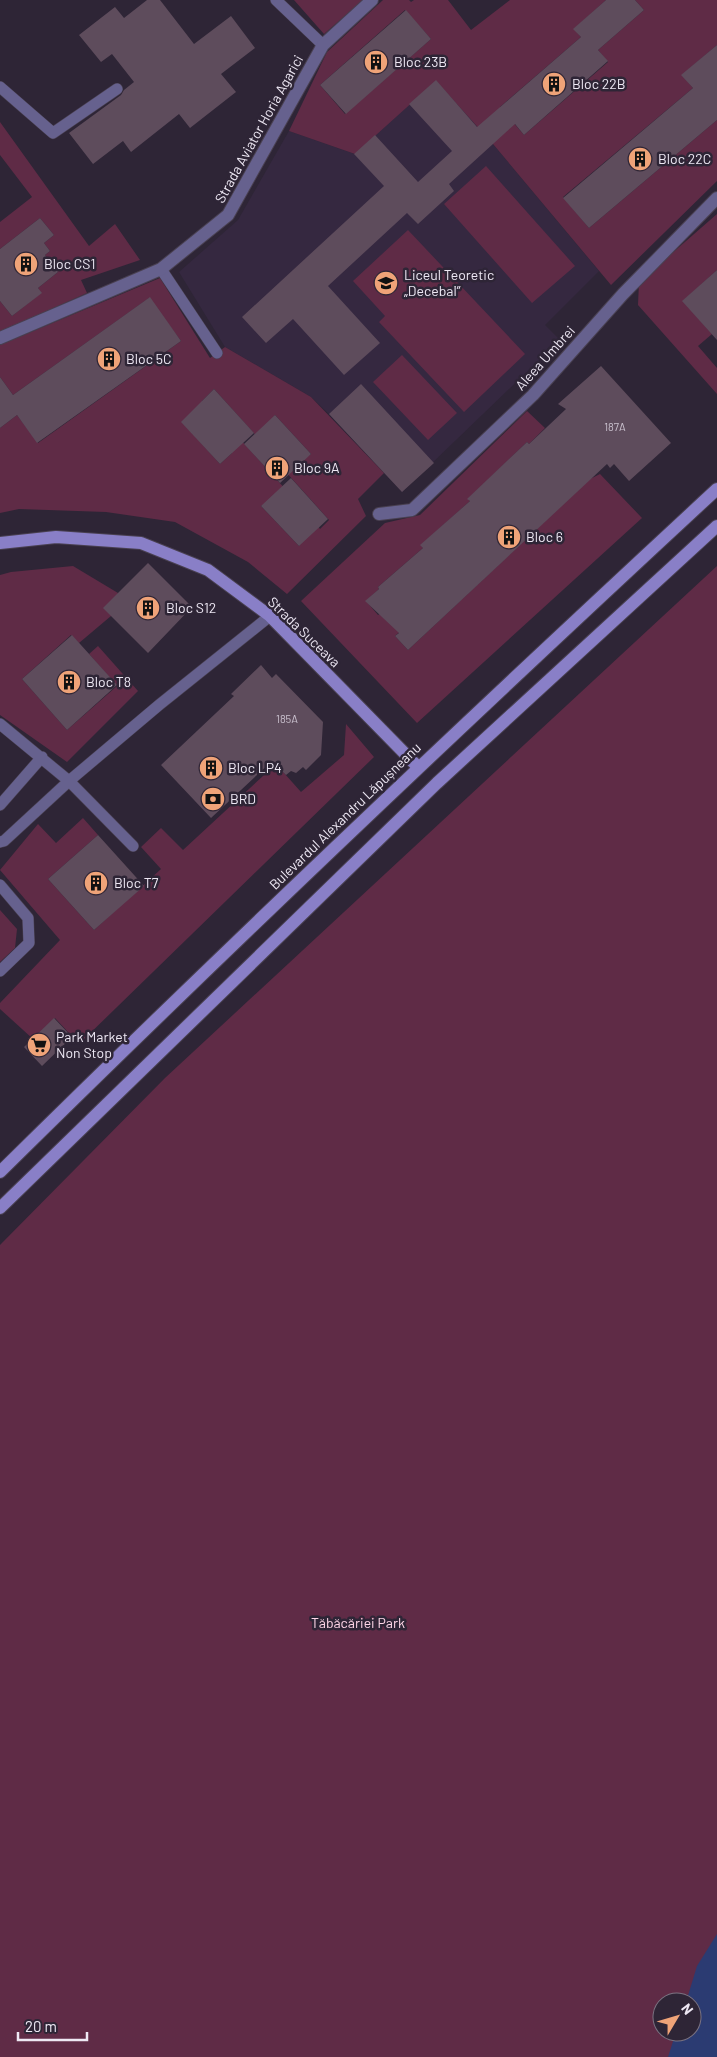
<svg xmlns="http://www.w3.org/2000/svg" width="717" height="2057" font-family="Barlow,sans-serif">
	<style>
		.built { fill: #352840 }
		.green { fill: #5f2b46; fill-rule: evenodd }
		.water { fill: #2b3b72 }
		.building { fill: #5e4c5c }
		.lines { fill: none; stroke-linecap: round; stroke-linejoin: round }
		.lane-casing { stroke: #494051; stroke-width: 12 }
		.street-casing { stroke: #494051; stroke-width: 14 }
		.secondary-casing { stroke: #494051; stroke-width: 14 }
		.lane { stroke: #66618e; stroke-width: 11 }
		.street { stroke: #66618e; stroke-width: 12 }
		.secondary { stroke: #897fc7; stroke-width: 12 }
		.labels { text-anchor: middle; stroke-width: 5; stroke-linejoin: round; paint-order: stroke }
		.number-label { font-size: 11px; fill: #cac1ce }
		.poi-label { font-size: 14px; fill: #eee8f4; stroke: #2e2536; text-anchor: start }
		.street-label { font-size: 14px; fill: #eee8f4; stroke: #2e2536 }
		.park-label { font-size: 14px; fill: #ffd6e8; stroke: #2e2536 }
	</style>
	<rect width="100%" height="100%" fill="#2e2536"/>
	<path class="built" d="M436,80L493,144L599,271L545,325L560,340L402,492L329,414L311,397L225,347L179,272L238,220L289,131L355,154Z"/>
	<path class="green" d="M294,0H363L324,34Z
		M383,0H409L411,2L414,0H448L471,30L510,0H606L574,29L581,37L500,107L524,135L608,62L598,50L644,10L635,0H717V45L682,75L693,88L563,197L589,228L717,120V181L611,285L493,144L436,81L355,154L289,131L327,52ZM405,10L431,39L345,114L320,85Z
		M0,122L89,246L115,224L140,260L81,280L87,293L0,332V301L12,316L41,293L38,288L58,272L45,255L50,251L44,243L54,235L40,218L0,249V222L32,197L0,155Z
		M486,166L575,266L532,303L444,204Z
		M717,214V270L683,301L712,334L698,346L717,368V394L638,305L639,282Z
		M408,230L525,354L464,412L379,322L385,316L353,281Z
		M160,278L210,358L225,347L311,397L384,473L358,499L366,516L287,594L248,562L175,522L106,512L19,509L0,513V428L17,415L38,443L181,341L149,298L13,395L0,377V345ZM214,389L260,440L275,415L311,454L285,471L329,520L320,529L315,522L299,546L261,506L288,492L238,437L227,447L232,453L220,464L182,422L210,410L202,401Z
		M402,355L457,413L428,440L373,382Z
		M527,411L545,428L529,444L527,442L468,499L470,501L421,545L423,548L378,587L379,589L366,601L378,615L388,609L405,627L395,636L408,650L590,479L600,474L642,518L417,723L301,601L385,523L420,515Z
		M73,566L118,593L111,616L79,643L71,635L22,679L67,730L117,686L89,654L98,646L138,691L67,762L0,715V575L11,572Z
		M717,566V2057H0V1245L165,1078ZM662,2002H692V2032H662Z
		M346,724L374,757L79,1044L55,1018L33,1039L0,1009V1003L60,940L0,870L38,824L56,843L83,818L98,835L48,879L94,930L161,869L141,847L161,828L183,850L276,764L301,792L344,755Z
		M0,910L17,929L15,948L0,962Z"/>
	<path class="water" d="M717,1934V2057H668L676,2032H692V2002H686L697,1966Z"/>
	<path class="building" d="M147,0H160L194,44L231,16L255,48L221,74L236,92L190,128L179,114L131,152L123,141L93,164L69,133L121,95L124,90L134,82L112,54L101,62L79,35L115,7L124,18Z
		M606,0H635L644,10L598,50L608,61L524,135L515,124L449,184L454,191L418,224L407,213L328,286L380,343L344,375L293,319L266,343L242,317L384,186L354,154L375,135L418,182L452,151L409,104L436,80L477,127L581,37L573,29Z
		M406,10L431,39L346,114L320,85Z
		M717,45V120L589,228L563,198L693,88L681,75Z
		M40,218L54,235L44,243L50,251L45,255L58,272L38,288L42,293L12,316L0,301V249Z
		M717,270V340L682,301Z
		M150,297L181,341L37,443L17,415L0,428V377L13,395Z
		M601,366L671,443L629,481L614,464L610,468L607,464L408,650L395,636L399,633L365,601L379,589L378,587L423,548L420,545L470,501L467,499L509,459L527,442L529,444L566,409L558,404Z
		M361,384L434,463L402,492L329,414Z
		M214,389L254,433L220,464L181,422Z
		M275,415L311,454L280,483L244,444Z
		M291,478L328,519L299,546L261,506Z
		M148,563L192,607L148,653L103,608Z
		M72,635L117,685L67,730L22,679Z
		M261,665L272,678L276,674L323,722L321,755L306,770L303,767L296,773L291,771L286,775L272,761L211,818L161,765L234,696L231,694Z
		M98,835L144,886L94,930L48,879Z
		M54,1018L72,1037L42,1066L24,1047Z"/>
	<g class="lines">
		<g class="lane-casing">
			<path id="lane" d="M276,0L323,45
				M0,87L53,133L117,89
				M161,269L217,353
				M0,724L69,781L133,846
				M0,805L42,757
				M0,842L4,841L69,781L159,705L270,616
				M0,885L28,918L29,943L0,971"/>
		</g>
		<g class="street-casing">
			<path id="street" d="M0,338L161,269L228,215L323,45L372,0
				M379,514L412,510L533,395L623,294L717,198"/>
		</g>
		<g class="secondary-casing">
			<path id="secondary" d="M0,543L56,537L141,543L208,570L270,616L418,767
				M0,1172C235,940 475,713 717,489
				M0,1208L437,783L717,526"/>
		</g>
		<use href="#lane" class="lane"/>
		<use href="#street" class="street"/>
		<use href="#secondary" class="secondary"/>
	</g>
	<defs>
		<g id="building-disc" transform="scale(1.25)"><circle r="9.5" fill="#efa378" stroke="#2e2536"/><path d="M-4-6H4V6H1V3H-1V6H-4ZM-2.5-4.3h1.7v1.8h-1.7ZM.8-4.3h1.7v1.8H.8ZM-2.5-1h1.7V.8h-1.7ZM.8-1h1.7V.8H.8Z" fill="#111"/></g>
		<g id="school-disc" transform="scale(1.25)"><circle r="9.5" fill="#efa378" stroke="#2e2536"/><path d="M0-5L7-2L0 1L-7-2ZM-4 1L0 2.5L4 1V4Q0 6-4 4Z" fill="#111"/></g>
		<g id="bank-disc" transform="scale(1.25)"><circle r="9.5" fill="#efa378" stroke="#2e2536"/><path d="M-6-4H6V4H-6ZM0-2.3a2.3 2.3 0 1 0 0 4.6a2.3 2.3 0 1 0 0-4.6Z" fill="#111"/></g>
		<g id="supermarket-disc" transform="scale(1.25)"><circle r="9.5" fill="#efa378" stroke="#2e2536"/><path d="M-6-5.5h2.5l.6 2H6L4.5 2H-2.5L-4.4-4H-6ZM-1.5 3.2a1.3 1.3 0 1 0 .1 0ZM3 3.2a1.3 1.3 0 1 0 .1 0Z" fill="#111"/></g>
	</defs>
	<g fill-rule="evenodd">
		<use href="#building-disc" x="376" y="62"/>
		<use href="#building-disc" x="554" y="84"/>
		<use href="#building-disc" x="640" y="159"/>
		<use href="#building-disc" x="26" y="264"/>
		<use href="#school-disc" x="386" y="283"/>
		<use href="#building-disc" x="109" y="359"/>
		<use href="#building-disc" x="277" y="468"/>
		<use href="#building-disc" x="509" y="537"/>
		<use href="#building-disc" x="148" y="608"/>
		<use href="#building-disc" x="69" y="682"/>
		<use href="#building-disc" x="211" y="768"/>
		<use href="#bank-disc" x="213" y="799"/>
		<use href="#building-disc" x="96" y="883"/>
		<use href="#supermarket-disc" x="39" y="1045"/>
	</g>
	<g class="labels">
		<g class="number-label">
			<text x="615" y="431">187A</text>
			<text x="287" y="723">185A</text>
		</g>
		<g class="poi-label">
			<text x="394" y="67">Bloc 23B</text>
			<text x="572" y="89">Bloc 22B</text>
			<text x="658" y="164">Bloc 22C</text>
			<text x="44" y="269">Bloc CS1</text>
			<text x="404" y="280">Liceul Teoretic<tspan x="404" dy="16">„Decebal”</tspan></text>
			<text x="126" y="364">Bloc 5C</text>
			<text x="294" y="473">Bloc 9A</text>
			<text x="526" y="542">Bloc 6</text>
			<text x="166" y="613">Bloc S12</text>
			<text x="86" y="687">Bloc T8</text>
			<text x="228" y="773">Bloc LP4</text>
			<text x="230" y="804">BRD</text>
			<text x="114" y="888">Bloc T7</text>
			<text x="56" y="1042">Park Market<tspan x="56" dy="16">Non Stop</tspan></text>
		</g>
		<g class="street-label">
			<text transform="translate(259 129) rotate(-61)" y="5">Strada Aviator Horia Agarici</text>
			<text transform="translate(545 358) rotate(-48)" y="5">Aleea Umbrei</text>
			<text transform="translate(304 632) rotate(44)" y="5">Strada Suceava</text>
			<text transform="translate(345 816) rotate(-44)" y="5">Bulevardul Alexandru Lăpușneanu</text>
		</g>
		<g class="park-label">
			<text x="358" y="1628">Tăbăcăriei Park</text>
		</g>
	</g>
	<g transform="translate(677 2017) rotate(52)"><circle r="24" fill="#2e2536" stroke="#7b7382"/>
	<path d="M0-4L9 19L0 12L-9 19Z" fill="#efa378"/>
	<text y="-8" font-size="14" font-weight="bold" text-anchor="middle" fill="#eee8f4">N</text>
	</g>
	<path d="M18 2032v8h69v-8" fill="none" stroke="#eee8f4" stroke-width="2.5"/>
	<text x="25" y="2032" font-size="15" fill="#eee8f4" stroke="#2e2536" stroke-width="4" paint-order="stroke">20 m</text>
</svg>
